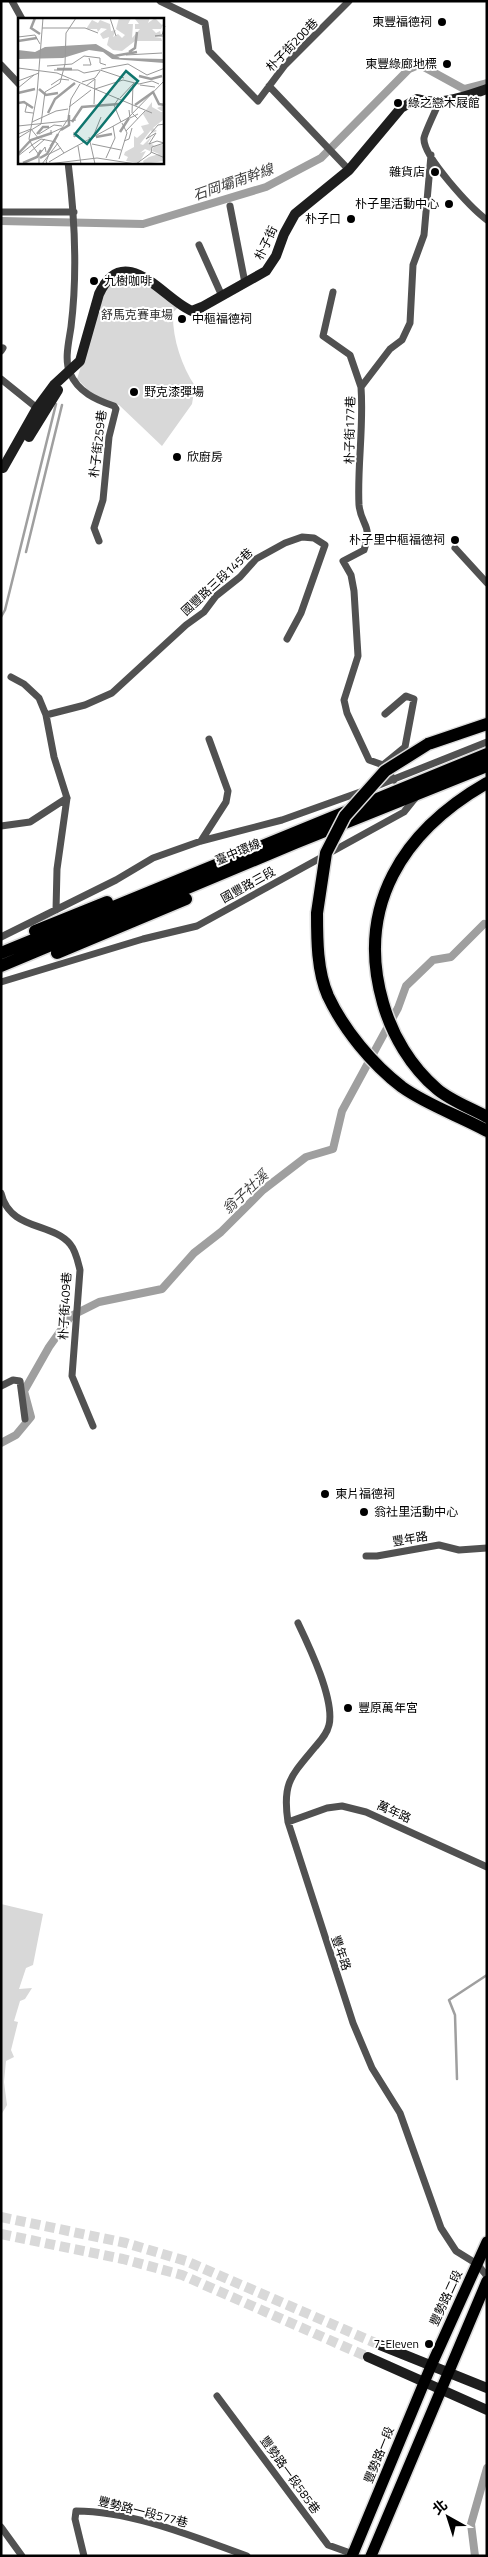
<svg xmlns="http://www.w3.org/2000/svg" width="488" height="2557" font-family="'Titillium Web','Noto Sans TC',sans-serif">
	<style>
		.green { fill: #d8d8d8 }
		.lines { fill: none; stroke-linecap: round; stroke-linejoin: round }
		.stream { stroke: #9f9f9f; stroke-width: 2.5 }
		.canal { stroke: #9f9f9f; stroke-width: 8 }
		.secondary-tunnel { stroke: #d9d9d9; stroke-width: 10; stroke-dasharray: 10 5; stroke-linecap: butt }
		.primary-casing { stroke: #dbdbdb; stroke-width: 14 }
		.highway-casing { stroke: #dbdbdb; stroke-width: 15 }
		.street { stroke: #515151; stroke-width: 7 }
		.secondary { stroke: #1e1e1e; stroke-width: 10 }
		.primary { stroke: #000; stroke-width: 11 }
		.highway { stroke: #000; stroke-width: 12 }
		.highway-bridge-casing { stroke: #dbdbdb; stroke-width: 15; stroke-linecap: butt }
		.highway-bridge { stroke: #000; stroke-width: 12 }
		.poi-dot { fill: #000; stroke: #fff; stroke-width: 2 }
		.labels { text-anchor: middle; stroke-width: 4; stroke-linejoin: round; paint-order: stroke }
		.poi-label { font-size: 12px; fill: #000; stroke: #fff; text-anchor: start }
		.street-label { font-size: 12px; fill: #000; stroke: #fff }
		.park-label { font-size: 12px; fill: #2f2f2f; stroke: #fff }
		.water-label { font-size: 14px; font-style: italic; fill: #404040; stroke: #fff }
		.inset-river { fill: none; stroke: #9f9f9f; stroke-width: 2.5 }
		.inset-road { fill: none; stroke: #999; stroke-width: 1 }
		.view { fill: #0f766e; fill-opacity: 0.15; stroke: #0f766e; stroke-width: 2.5 }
		.inset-edge { fill: none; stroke: #000; stroke-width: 2.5 }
	</style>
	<rect width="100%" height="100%" fill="#fff"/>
	<path class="green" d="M127,275H134L179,307L173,312C172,337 181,365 195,386L192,404L162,446L119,405L97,399L77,379C87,352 90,303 109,284C114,279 121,277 127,275Z
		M1,1904L43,1914L33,1965L26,1968L19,1989L32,1988L25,1999L20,2001L14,2021L18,2022L11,2050L14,2057L6,2061L4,2082L7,2105L1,2115Z"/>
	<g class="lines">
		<path class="stream" d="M26,552L62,405
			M1,617L5,610L56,404
			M457,2079L455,2015L449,2000L487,1975"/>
		<path class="canal" d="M1,221L143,224L266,187L321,158L409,69L416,66H422L464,89L487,83
			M1,1443L16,1435L31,1417L24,1391L49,1347L71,1316L99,1302L162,1289L194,1253L221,1232L263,1190L306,1157L333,1149L342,1111L398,1008L406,986L433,960L451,957L484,924
			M475,2556L471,2524L487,2468"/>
		<path class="secondary-tunnel" d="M1,2217L126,2243L186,2261L380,2345
			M1,2234L123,2259L182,2275L368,2357"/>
		<g class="primary-casing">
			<path id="primary" d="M352,2556L431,2366L487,2242
				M371,2556L487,2281"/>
		</g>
		<g class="highway-casing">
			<path id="highway" d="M428,744L487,724
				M487,783C403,831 355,906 383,1003C392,1035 411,1067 437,1089C451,1101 471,1108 487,1117
				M317,913C317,939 317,971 328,996C344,1030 372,1064 402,1087C427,1105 460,1116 487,1131
				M35,931L107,902
				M1,953L487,754
				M57,953L186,899
				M1,966L295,843L487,766"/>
		</g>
		<path class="street" d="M12,1L22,19
			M160,1L205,23L209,51L258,101L285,65L349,1
			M1,65L19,84
			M269,86L349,170
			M439,102C436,110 425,132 424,138C422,156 472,209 487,220
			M68,162C75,218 78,271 71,327C69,341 64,360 70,373C78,392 96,400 114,406L116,409L109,437L103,500L94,528L99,541
			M230,206L245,283
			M1,212H74
			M199,245L222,296
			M333,292L323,336L350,355L361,387
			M1,351L3,348
			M1,379L37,408
			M455,548L487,583
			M11,677L24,684L39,698L46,715L54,757L67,798L57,869L56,910
			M385,714L406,696L414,699L405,747L383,765L394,780
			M46,715L85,705L112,693L186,625L204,612L216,596L240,577L256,559L285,543L302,537L314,538L325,545L301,613L287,639
			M383,765L369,760L347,713L344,700L358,656L354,591L351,575L343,561L364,550C373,524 361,526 359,505C357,467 364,427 361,387L390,349L402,340L410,323L413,265L424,235L431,155
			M374,787L487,742
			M1,826L30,822L67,798
			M201,841L226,802L228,791L209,739
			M1,937L116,880L153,858L201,841L282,820L363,791
			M1,982L143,939L197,926L404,812L416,797
			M1,1193C10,1231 52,1222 70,1244C76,1251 78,1262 80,1270L72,1376L93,1426
			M1,1386L13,1380L20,1381L25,1419
			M366,1556H377L439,1545L459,1550L487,1548
			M298,1623C309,1646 335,1700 329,1725C327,1734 321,1740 315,1747C291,1776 282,1783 288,1822L353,2023L372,2068L400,2113L441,2228L456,2251L477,2264L487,2276
			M288,1822L327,1808L342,1806L366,1812L487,1867
			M217,2396L328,2545L353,2554
			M1,2527L22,2556
			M84,2556L75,2519L76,2511C132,2511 194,2537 247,2556"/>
		<path class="secondary" d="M29,437L58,390
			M3,468L37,408L54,385L80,361L99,294C125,239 165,301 192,311L202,307L266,271L276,256L284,234L295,214L349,170L401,108L417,99C441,106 463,97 487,89
			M380,2345L487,2388
			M368,2357L487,2410"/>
		<use href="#primary" class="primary"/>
		<use href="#highway" class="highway"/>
		<g class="highway-bridge-casing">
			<path id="highway-bridge" d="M317,913L326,853L345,816L385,771L428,744"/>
		</g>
		<use href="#highway-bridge" class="highway-bridge"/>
	</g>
	<g class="poi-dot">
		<circle cx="442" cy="22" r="5"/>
		<circle cx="447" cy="64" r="5"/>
		<circle cx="398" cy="103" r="5"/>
		<circle cx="435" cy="172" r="5"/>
		<circle cx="449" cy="204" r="5"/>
		<circle cx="351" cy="219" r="5"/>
		<circle cx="94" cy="281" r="5"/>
		<circle cx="182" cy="319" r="5"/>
		<circle cx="134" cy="392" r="5"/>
		<circle cx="177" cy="457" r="5"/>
		<circle cx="455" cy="540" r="5"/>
		<circle cx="325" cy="1494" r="5"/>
		<circle cx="364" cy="1512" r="5"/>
		<circle cx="348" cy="1708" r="5"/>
		<circle cx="429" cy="2344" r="5"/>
	</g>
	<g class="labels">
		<g class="poi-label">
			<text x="432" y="26" text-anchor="end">東豐福德祠</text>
			<text x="437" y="68" text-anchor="end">東豐綠廊地標</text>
			<text x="408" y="107">綠之戀木屐館</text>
			<text x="425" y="176" text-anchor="end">雜貨店</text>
			<text x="439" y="208" text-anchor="end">朴子里活動中心</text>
			<text x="341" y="223" text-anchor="end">朴子口</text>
			<text x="104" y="285">九樹咖啡</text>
			<text x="192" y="323">中樞福德祠</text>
			<text x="144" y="396">野克漆彈場</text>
			<text x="187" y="461">欣廚房</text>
			<text x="445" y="544" text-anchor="end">朴子里中樞福德祠</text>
			<text x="335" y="1498">東片福德祠</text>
			<text x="374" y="1516">翁社里活動中心</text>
			<text x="358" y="1712">豐原萬年宮</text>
			<text x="419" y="2348" text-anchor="end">7-Eleven</text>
		</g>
		<g class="street-label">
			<text transform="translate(292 45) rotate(-46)" y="4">朴子街200巷</text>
			<text transform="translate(266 243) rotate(-64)" y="4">朴子街</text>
			<text transform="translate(350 430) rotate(-89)" y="4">朴子街177巷</text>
			<text transform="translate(98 444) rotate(-83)" y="4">朴子街259巷</text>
			<text transform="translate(217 582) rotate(-43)" y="4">國豐路三段145巷</text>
			<text transform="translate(238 852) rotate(-23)" y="4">臺中環線</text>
			<text transform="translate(248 885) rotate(-29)" y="4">國豐路三段</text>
			<text transform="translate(65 1306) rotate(-87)" y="4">朴子街409巷</text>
			<text transform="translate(410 1539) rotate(-10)" y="4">豐年路</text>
			<text transform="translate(394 1812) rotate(24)" y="4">萬年路</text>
			<text transform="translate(341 1953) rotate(71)" y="4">豐年路</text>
			<text transform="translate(446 2298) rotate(-65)" y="4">豐勢路二段</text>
			<text transform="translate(379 2455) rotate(-68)" y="4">豐勢路一段</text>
			<text transform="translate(290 2475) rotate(54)" y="4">豐勢路一段585巷</text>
			<text transform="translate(143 2512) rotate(14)" y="4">豐勢路一段577巷</text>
		</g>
		<g class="park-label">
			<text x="137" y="319">舒馬克賽車場</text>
		</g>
		<g class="water-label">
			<text transform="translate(233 182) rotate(-19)" y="5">石岡壩南幹線</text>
			<text transform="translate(245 1192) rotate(-43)" y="5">翁子社溪</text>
		</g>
	</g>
	<g transform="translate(18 18)">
		<rect width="146" height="146" fill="#fff"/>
		<path d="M101,0H113L110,6H115L114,20L122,11H117V6H121L117,1L132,0L130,5L137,0L144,7L146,5L143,11H134L138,15L142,13L143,17L136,19L143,20L144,23H117L104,33L95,32L89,27L91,19L85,21L82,16L89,11L83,10L80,14L79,11H68L74,2L80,5L82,2L92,6L93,13L98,12L95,19L100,16L104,20L107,17L98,11ZM134,84V89L143,94H145L139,90L146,87V101L135,110L139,113L134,115L133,112L122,126L125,127L134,118L130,125L136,127L132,133L127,131L122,135L128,133L121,145L108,143L110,139L106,137L107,134L116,129V118L119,120L126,114L123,108L131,106L125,96ZM145,126L142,128L146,126V143L126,146L125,143L131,139L141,136L134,133L136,128Z" fill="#d8d8d8"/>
		<path d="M78,26L102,40L146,41V45L94,41L85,34L71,32L45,40L0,41V32L17,34L27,29Z" fill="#9f9f9f"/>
		<path class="inset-river" d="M17,0L13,10L22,16M0,23L19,20M111,34L117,30L119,14M96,38L119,34M39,51H54M121,58L133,61L144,58M21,71L28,77L40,75M0,75L17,71M0,85L6,84L15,90M117,87L135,74L141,86L147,87M30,95L37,81L57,65M54,104L64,89L101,86M43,112L51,107V97M102,114L111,100M19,116L25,109H31M78,119L94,116M0,136L13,122L34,115M22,140L29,136L40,116M5,145L19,139L23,132"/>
		<path class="inset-road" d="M92,0L98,18M147,8L144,17L137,18H147M24,10H67L80,15M0,19L17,17L22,26M108,37L144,35M65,47H73L71,40M29,48L54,46L66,38L82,40V45L88,47M0,50L39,55L134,95M83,51L110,46L129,57L147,50M36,52H60L66,55L82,52L106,60M0,63L21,55M64,64L77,60L82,53M115,66L114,95L120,101M33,67L42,61L51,62M122,67L137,69M68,68L77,61L76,86M0,70L16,57M77,71L105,62L121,66L134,63L141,66M101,80L96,87L103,104M102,80L116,65M9,86L7,94L15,95M51,89L73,72M111,92L112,100L120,96M14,104L38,93L50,91M23,106L27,74L42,65L47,46L48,15L58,0M0,108L58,102M33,112V115L44,110M108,113L127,93M56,114V119L60,117L65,124M0,116L13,111L21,121M21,116L36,107L44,108M71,119L77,146M75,119L83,99M0,120L23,106M106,123L111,121L114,110M74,126L103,132M32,128L50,101L53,81L62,66M60,128L63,146M133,134L147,140M11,135L27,121M46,135L110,100L147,62M21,137L27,129L28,134M0,138L14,127L11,121L19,76L25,0M88,140L97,120L95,108M101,141L109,115L104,105M21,146V137L14,127L23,121L38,124L46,135L31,144M24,146L40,125M30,146L79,140L118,146M30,146L28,144L31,136L43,130M118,146L133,135L134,129L146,125L139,123L131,126L138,115L128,121L140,107L147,106"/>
		<path class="view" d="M108,53L120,63L69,126L57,116Z"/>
		<rect width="146" height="146" class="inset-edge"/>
	</g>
	<rect width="488" height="2557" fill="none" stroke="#000000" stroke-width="5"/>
	<g transform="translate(448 2517) rotate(321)" stroke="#ffffff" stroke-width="4" paint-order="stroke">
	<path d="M0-4L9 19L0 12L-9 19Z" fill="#000000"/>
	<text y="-8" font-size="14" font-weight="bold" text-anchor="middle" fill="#000000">北</text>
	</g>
</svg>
